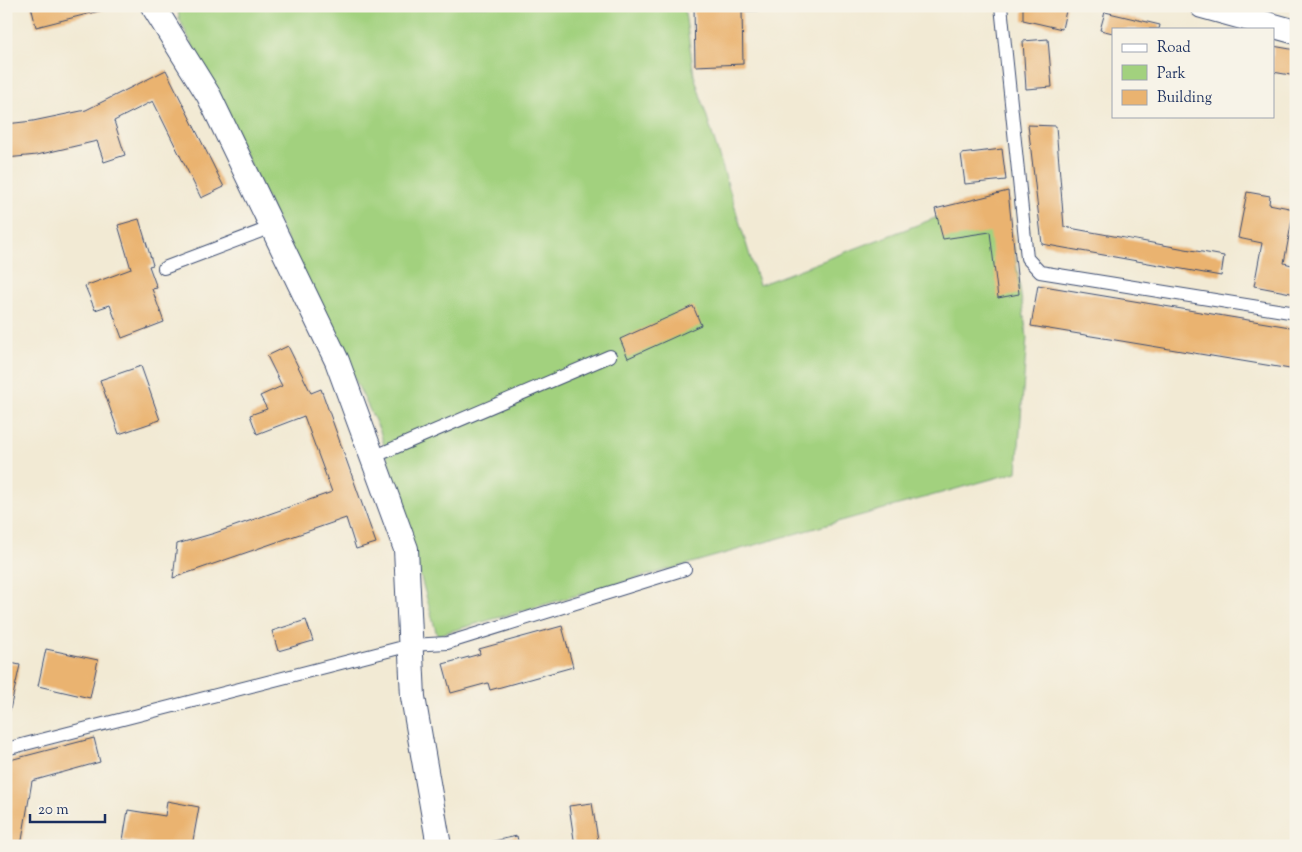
<svg xmlns="http://www.w3.org/2000/svg" width="1302" height="852" font-family="'Sorts Mill Goudy',serif">
	<style>
		.green { fill: #a2d17e; stroke: #5e806e }
		.building { fill: #eab370 }
		.lines { fill: none; stroke-linecap: round; stroke-linejoin: round }
		.service-casing { stroke: #3b4b70; stroke-width: 14 }
		.minor-casing { stroke: #3b4b70; stroke-width: 26 }
		.service { stroke: #fff; stroke-width: 12 }
		.minor { stroke: #fff; stroke-width: 24 }
	</style>
	<rect width="100%" height="100%" fill="#f7f3e8"/>
	<filter id="ink" filterUnits="userSpaceOnUse"><feTurbulence type="fractalNoise" baseFrequency=".02" numOctaves="2"/><feDisplacementMap in="SourceGraphic" scale="10" xChannelSelector="R" yChannelSelector="G"/><feConvolveMatrix kernelMatrix="1 2 1 2 8 2 1 2 1" color-interpolation-filters="sRGB"/></filter>
	<filter id="wash" filterUnits="userSpaceOnUse"><feTurbulence type="fractalNoise" baseFrequency=".0096" numOctaves="4" result="noise"/><feDisplacementMap in="SourceGraphic" scale="20" xChannelSelector="R" yChannelSelector="G"/><feGaussianBlur stdDeviation="1.12" result="paint"/><feColorMatrix in="noise" values="0 0 0 0 0 0 0 0 0 0 0 0 0 0 0 0 0 1.4 0 .05"/><feComposite in="paint" operator="in"/></filter>
	<g filter="url(#wash)">
		<rect width="100%" height="100%" fill="#f2ead4"/>
		<path class="green" d="M178,6H684L694,75L759,285L938,217L1007,199L1027,337L1017,472L769,541L437,635L380,431L179,18Z"/>
		<g id="blocks">
			<path class="building" d="M31,6H115V7L36,27Z
				M694,6H793V10L742,11L743,64L695,66Z
				M1023,6H1067L1062,29L1023,20Z
				M1105,12L1160,25L1159,29H1113V33L1100,30Z
				M1048,39L1052,87L1026,89L1023,41Z
				M1273,46L1296,50V76L1273,72Z
				M166,70L224,187L201,198L153,101L114,121L125,155L104,162L97,141L37,155L6,158V124L33,121L86,110Z
				M1028,125L1056,126L1064,227L1224,256L1221,276L1042,244Z
				M1002,149L1006,180L965,184L961,154Z
				M1008,191L1019,294L998,298L990,232L943,239L935,209Z
				M1247,192L1270,196L1269,204L1294,209L1284,263L1296,266V294L1254,286L1262,243L1238,238Z
				M139,219L153,265L149,266L157,288L152,289L164,322L122,338L110,305L95,310L85,286L131,269L118,225Z
				M1038,285L1296,328V370L1031,326Z
				M693,306L701,325L628,358L620,339Z
				M288,346L311,393L321,389L376,543L356,549L346,518L173,578L177,544L215,533L332,492L304,416L257,434L250,415L267,409L260,396L282,386L267,356Z
				M141,366L160,420L119,434L100,380Z
				M306,620L313,641L278,651L272,631Z
				M562,626L573,667L490,690L488,683L451,693L443,664L480,654L479,649Z
				M46,649L98,660L90,698L38,686Z
				M6,662L20,665L7,723H6Z
				M94,738L100,762L32,781L21,846H6V782L10,760Z
				M167,801L199,807L192,846H158L123,840L128,810L165,816Z
				M592,803L599,846H575L569,806Z
				M517,836L519,846H475V845Z"/>
		</g>
	</g>
	<g filter="url(#ink)">
		<use href="#blocks" fill-opacity="0" stroke="#3b4b70" stroke-width="1"/>
		<g class="lines">
			<g class="service-casing">
				<path id="service" d="M1001,6L1027,258L1040,272L1296,313
					M164,268L272,227
					M373,457L610,356
					M6,749L411,645L447,643L685,569"/>
			</g>
			<g class="minor-casing">
				<path id="minor" d="M153,6L209,96L337,361L406,549L413,697L439,846
					M1202,6L1296,32"/>
			</g>
			<use href="#service" class="service"/>
			<use href="#minor" class="minor"/>
		</g>
	</g>
	<rect width="1302" height="852" fill="none" stroke="#f7f3e8" stroke-width="25"/>
	<rect x="1112" y="28" width="162" height="90" fill="#f7f3e8" stroke="#9fa5b1"/>
	<rect x="1122" y="44" width="25" height="8" fill="#ffffff" stroke="#9fa5b1"/>
	<text x="1157" y="52" font-size="15" fill="#1b2f5e">Road</text>
	<rect x="1122" y="65" width="25" height="15" fill="#a2d17e" stroke="#9fa5b1"/>
	<text x="1157" y="78" font-size="15" fill="#1b2f5e">Park</text>
	<rect x="1122" y="90" width="25" height="15" fill="#eab370" stroke="#9fa5b1"/>
	<text x="1157" y="102" font-size="15" fill="#1b2f5e">Building</text>
	<path d="M30 814v8h75v-8" fill="none" stroke="#1b2f5e" stroke-width="2.5"/>
	<text x="38" y="814" font-size="15" fill="#1b2f5e" stroke="#f7f3e8" stroke-width="4" paint-order="stroke">20 m</text>
</svg>
